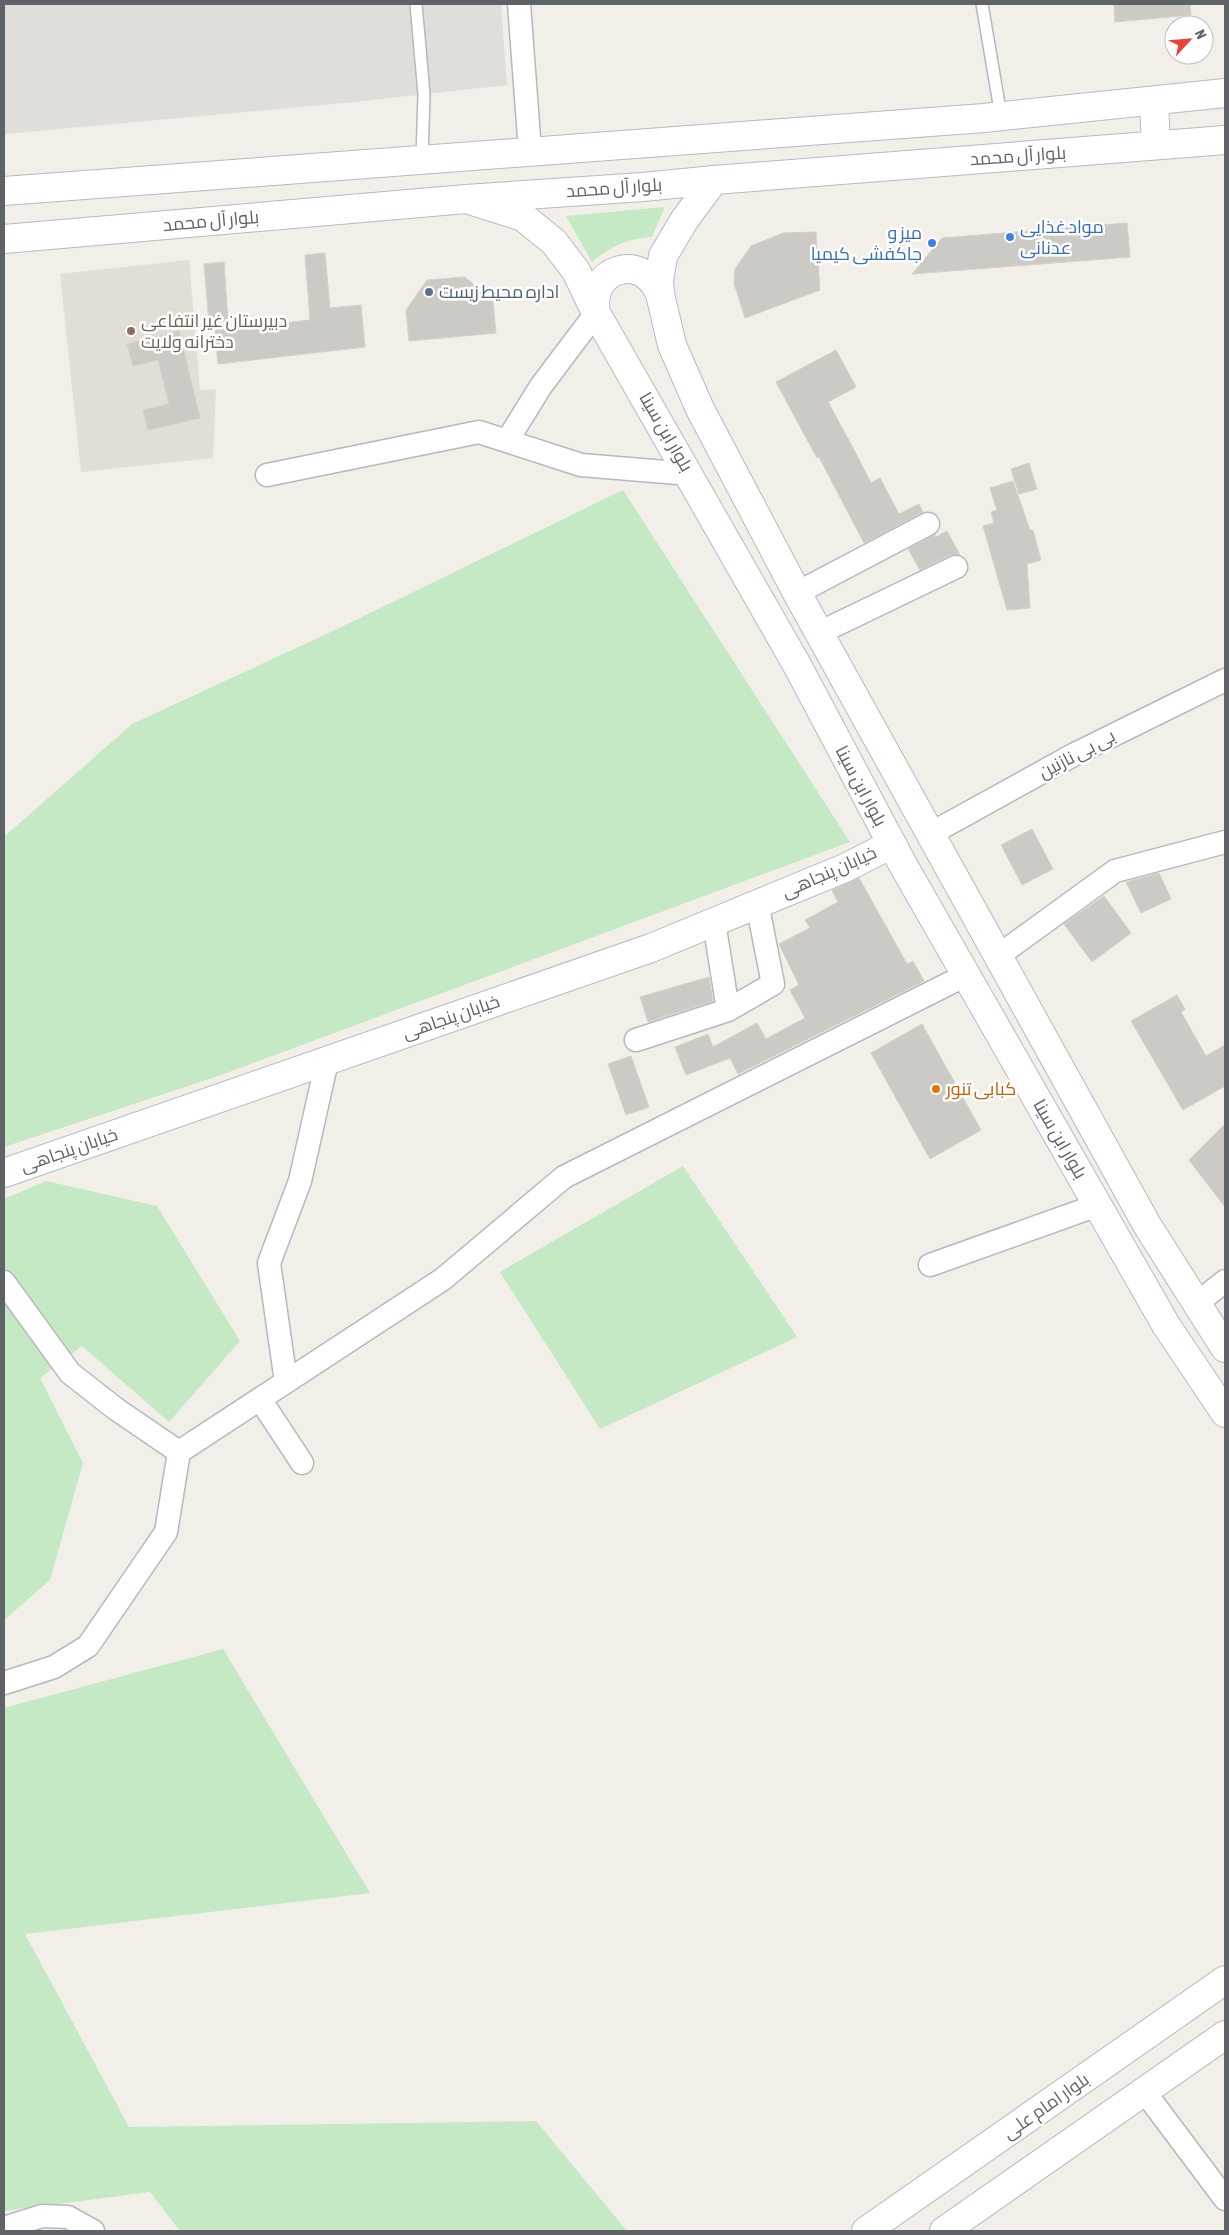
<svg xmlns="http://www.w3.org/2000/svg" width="1229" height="2235" font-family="'Asap Condensed',Cairo,sans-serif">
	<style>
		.industrial { fill: #e0deda }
		.education { fill: #e1ded6 }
		.green { fill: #c5e8c5 }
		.building { fill: #cccac5; stroke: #d6d1c6 }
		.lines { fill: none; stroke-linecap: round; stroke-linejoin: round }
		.service-casing { stroke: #b5b8bc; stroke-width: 14 }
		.minor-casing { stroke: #b5b8bc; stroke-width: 25 }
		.tertiary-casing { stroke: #b5b8bc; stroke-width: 30 }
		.secondary-casing { stroke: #b6babf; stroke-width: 30 }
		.service { stroke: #fff; stroke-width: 11 }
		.minor { stroke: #fff; stroke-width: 22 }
		.tertiary { stroke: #fff; stroke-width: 28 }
		.secondary { stroke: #fff; stroke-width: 28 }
		.shop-dot { fill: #3f7fe0; stroke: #fff; stroke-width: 2 }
		.service-dot { fill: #5c6f8a; stroke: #fff; stroke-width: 2 }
		.education-dot { fill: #8d6e63; stroke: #fff; stroke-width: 2 }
		.food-dot { fill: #e8710a; stroke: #fff; stroke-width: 2 }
		.labels { text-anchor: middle; stroke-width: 5; stroke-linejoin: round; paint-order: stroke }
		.street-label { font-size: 18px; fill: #5f6368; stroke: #fff }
		.shop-label { font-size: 18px; fill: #366cbe; stroke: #fff; text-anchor: start }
		.service-label { font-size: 18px; fill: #4e5e75; stroke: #fff; text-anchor: start }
		.education-label { font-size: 18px; fill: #785e54; stroke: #fff; text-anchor: start }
		.food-label { font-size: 18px; fill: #c56008; stroke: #fff; text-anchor: start }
	</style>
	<rect width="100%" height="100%" fill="#f1efe8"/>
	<path class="industrial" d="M4,4H501L507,85L354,102L4,134Z"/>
	<path class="education" d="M189,260L200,390L216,389L213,458L81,472L60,274Z"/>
	<path class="green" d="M665,207L652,237C628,238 610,247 592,262L566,216Z
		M623,490L850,842L218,1076L4,1147V837L132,724L331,632Z
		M683,1166L797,1337L600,1429L500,1272Z
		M46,1181L157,1206L240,1341L169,1422L82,1346L40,1378L83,1463L50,1580L4,1620V1199Z
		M223,1649L370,1893L25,1934L129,2127L536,2121L627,2231H180L150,2192L4,2211V1708Z"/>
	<path class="building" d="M1114,4H1190L1191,15L1115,22Z
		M1127,223L1130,257L912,274L942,238Z
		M816,232L820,290L745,318L734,283L735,269L751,246L783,233Z
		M325,253L330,308L361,305L365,347L218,364L215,330L310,320L305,255Z
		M224,262L228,321L209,323L204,264Z
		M465,277L493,302L496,333L409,341L406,310L427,280Z
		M179,331L200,418L148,430L143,410L169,404L158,360L133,366L127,344Z
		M836,350L856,387L828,402L852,446L871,483L880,478L899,514L919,504L923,512L864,543L819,457L817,458L776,382Z
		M1029,463L1037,489L1019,494L1011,469Z
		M1013,481L1030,530H1033L1041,560L1027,564L1030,608L1007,610L983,526L994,523L991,512L997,510L990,488Z
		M947,531L960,555H950L920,570L908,549L935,535L936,537Z
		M1032,829L1053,869L1022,885L1001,845Z
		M1159,873L1171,899L1141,913L1126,882Z
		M859,878L907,964L913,961L924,981L738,1074L730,1058L686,1075L675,1047L708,1034L713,1047L757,1023L766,1039L805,1018L790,990L799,985L779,944L810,928L805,920L838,902L832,890Z
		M1104,896L1131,933L1092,962L1064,924Z
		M709,977L713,1001L648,1022L640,997Z
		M1177,995L1185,1009L1181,1012L1206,1056L1225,1045V1086L1183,1110L1131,1021Z
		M922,1024L981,1130L930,1159L871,1053Z
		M631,1056L649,1107L626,1115L608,1064Z
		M1225,1124V1207L1189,1160Z"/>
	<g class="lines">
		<g class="service-casing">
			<path id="service" d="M416,4L424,94L422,159
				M982,4L1001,116"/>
		</g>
		<g class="minor-casing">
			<path id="minor" d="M519,4L530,151
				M507,441L541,386L596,313
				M267,475L479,432L581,465L690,474
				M797,593L928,524
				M819,633L956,567
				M930,834L1075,754L1225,680
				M714,922L728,1010L773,984L757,903
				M998,956L1115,871L1225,842
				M636,1040L728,1010
				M930,1265L1098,1205
				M4,1282L70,1373L116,1409L179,1452
				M1196,1304L1225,1281
				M286,1382L269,1263L300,1181L327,1061
				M260,1399L302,1463
				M4,1683L54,1667L88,1646L166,1532L179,1452L443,1279L564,1177L966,975
				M1144,2091L1225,2199
				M4,2228L42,2216L68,2217L93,2231"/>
		</g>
		<g class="tertiary-casing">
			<path id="tertiary" d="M4,1173L651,948L845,868L892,844
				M866,2231L1225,1980
				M944,2231L1225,2035"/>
		</g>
		<g class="secondary-casing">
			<path id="secondary" d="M1154,101L1156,145
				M714,180L685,219L663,256L659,280L660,294L672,345L700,409L797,593L1147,1225L1225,1348
				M4,191L984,118L1225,93
				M466,199L523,217L554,242L576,271L596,313L797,665L902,863L1166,1325L1225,1413
				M4,239L466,199L643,187L714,180L1225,140
				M596,313C587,268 643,251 660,294"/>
		</g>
		<use href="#service" class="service"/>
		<use href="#minor" class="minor"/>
		<use href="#tertiary" class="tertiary"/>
		<use href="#secondary" class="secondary"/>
	</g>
	<g class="shop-dot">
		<circle cx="1010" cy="237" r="5"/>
		<circle cx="932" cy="243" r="5"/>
	</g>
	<circle class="service-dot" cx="429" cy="292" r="5"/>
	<circle class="education-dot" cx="131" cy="331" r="5"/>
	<circle class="food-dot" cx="936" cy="1089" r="5"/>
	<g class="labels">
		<g class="street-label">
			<text transform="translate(1018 156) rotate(-4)" y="6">بلوار آل محمد</text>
			<text transform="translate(614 188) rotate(-4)" y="6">بلوار آل محمد</text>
			<text transform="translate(211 221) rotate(-5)" y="6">بلوار آل محمد</text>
			<text transform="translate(666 432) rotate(60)" y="6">بلوار ابن سینا</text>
			<text transform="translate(1077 754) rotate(-28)" y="6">بی بی نازنین</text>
			<text transform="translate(861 786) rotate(62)" y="6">بلوار ابن سینا</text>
			<text transform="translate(829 872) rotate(-24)" y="6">خیابان پنجاهی</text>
			<text transform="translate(451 1017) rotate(-19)" y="6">خیابان پنجاهی</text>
			<text transform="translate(1060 1139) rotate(60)" y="6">بلوار ابن سینا</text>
			<text transform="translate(69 1150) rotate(-19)" y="6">خیابان پنجاهی</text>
			<text transform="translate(1046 2106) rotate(-35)" y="6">بلوار امام علی</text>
		</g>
		<g class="shop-label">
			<text x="1020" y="233">مواد غذایی<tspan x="1020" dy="21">عدنانی</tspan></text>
			<text x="922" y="239" text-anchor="end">میز و<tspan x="922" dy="21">جاکفشی کیمیا</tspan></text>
		</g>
		<g class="service-label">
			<text x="439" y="298">اداره محیط زیست</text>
		</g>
		<g class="education-label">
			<text x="141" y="327">دبیرستان غیر انتفاعی<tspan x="141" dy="21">دخترانه ولایت</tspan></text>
		</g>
		<g class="food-label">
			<text x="946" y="1095">کبابی تنور</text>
		</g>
	</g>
	<rect width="1229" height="2235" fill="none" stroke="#5f6368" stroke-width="10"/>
	<g transform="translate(1189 40) rotate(64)"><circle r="24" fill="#ffffff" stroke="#bfc1c3"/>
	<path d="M0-4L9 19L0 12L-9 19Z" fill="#ea4335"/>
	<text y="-8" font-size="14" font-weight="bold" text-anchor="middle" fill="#5f6368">N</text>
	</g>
</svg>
